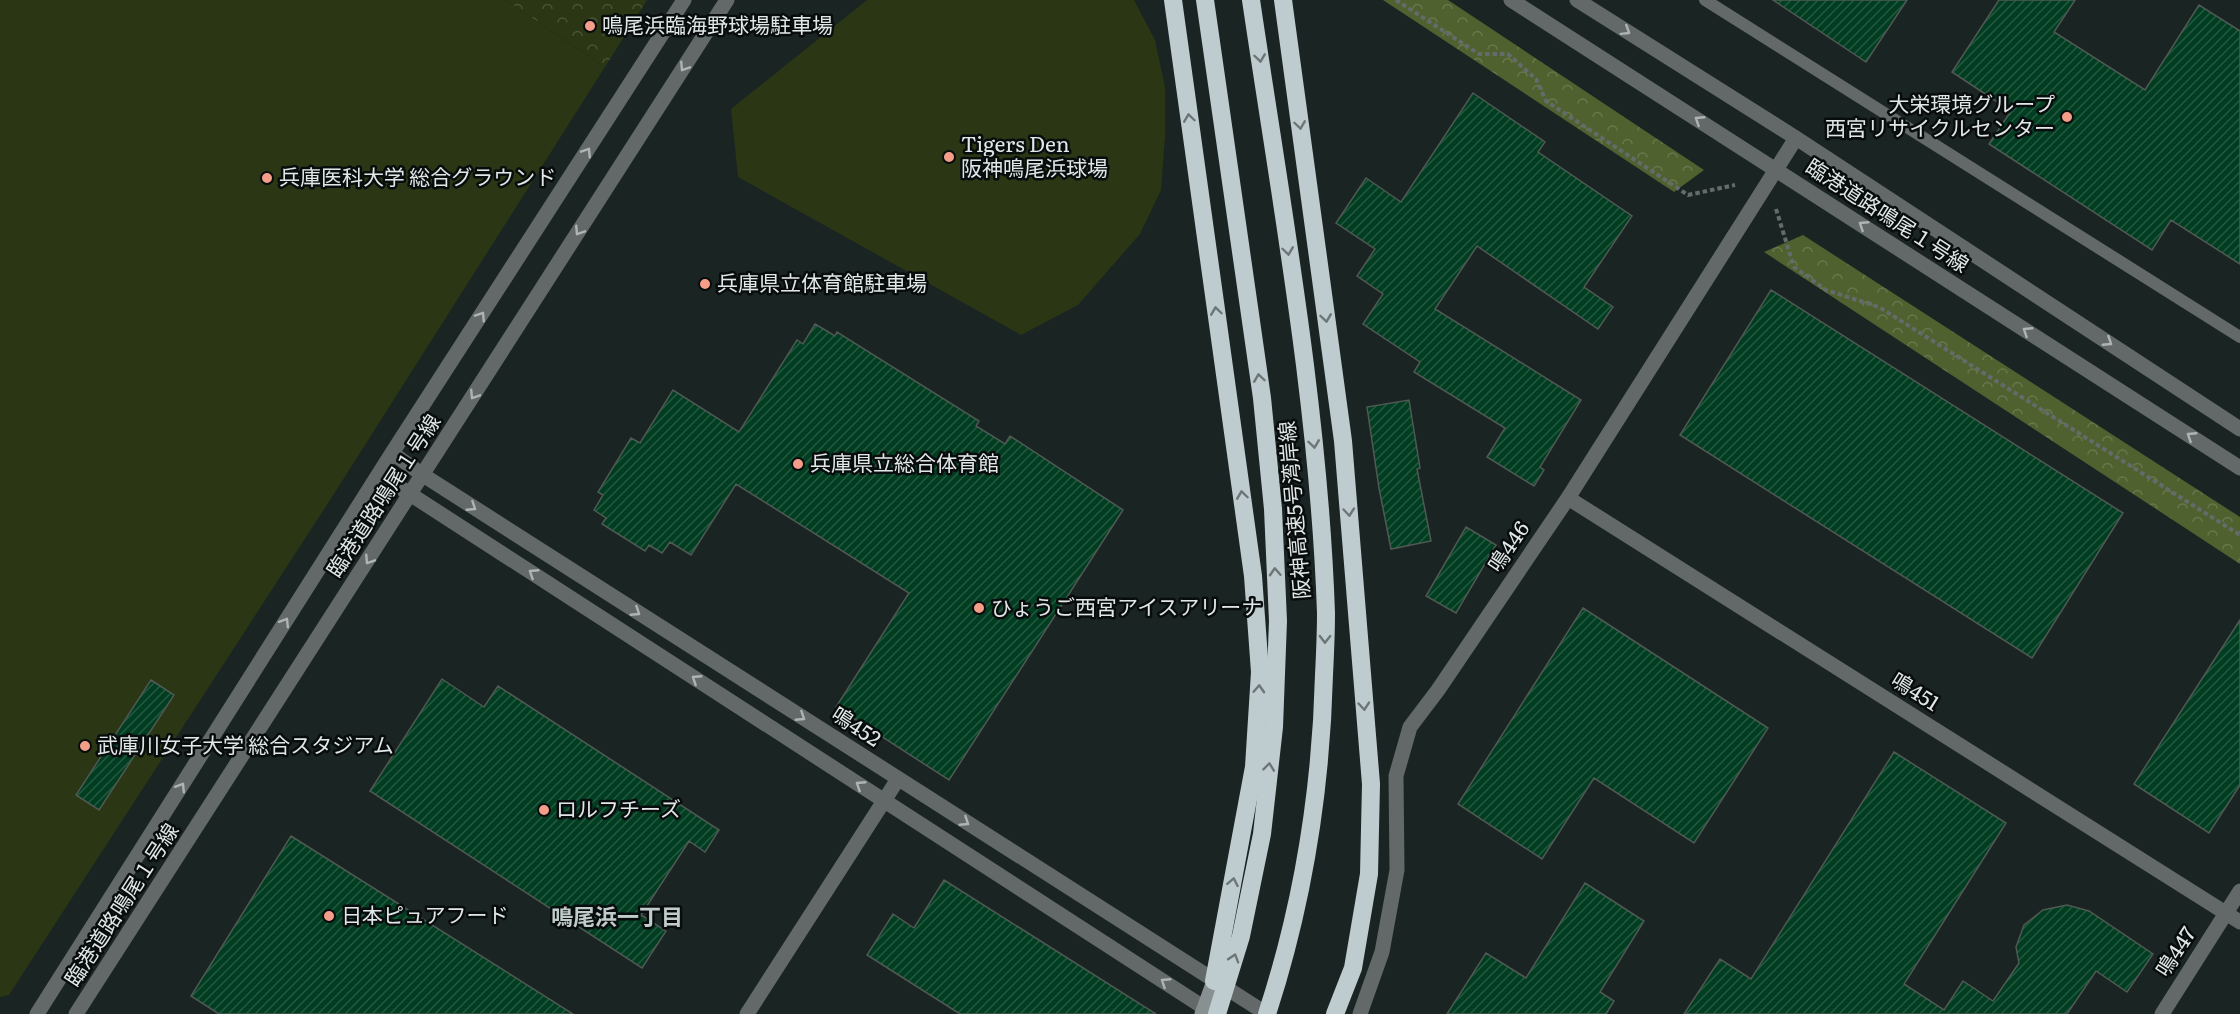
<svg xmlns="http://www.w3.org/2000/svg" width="2240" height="1014" font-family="Literata,'Noto Sans JP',serif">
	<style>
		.forest { fill: url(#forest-crowns) }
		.park { fill: url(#park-crowns) }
		.pitch { fill: #2a3614 }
		.building { fill: url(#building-hatch); stroke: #505953; stroke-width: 1.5 }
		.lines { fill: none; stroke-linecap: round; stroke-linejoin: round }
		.path { stroke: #646c6b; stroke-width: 4; stroke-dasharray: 4.5 3; stroke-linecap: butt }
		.service { stroke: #636869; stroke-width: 12 }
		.tertiary { stroke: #636869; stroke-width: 15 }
		.secondary { stroke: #889092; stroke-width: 15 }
		.motorway { stroke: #bfcccf; stroke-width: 18 }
		.motorway-bridge { stroke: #bfcccf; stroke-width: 18 }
		.oneway { stroke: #aeb4b4 }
		.oneway2 { stroke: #6d7677 }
		.poi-dot { fill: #f49e89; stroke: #080c0c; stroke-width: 2 }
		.labels { text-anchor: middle; stroke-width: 5; stroke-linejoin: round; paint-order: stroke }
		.poi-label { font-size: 21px; fill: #e0e7e6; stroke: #080c0c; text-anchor: start }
		.street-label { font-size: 21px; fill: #e0e7e6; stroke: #080c0c }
		.neighbourhood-label { font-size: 22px; font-weight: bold; fill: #bfccca; stroke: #080c0c }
	</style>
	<defs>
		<pattern id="forest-crowns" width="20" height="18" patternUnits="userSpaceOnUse" patternTransform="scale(1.5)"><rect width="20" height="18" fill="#4f612f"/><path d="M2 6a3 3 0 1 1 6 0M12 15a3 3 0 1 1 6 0" fill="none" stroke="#68784d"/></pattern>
		<pattern id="park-crowns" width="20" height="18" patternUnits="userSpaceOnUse" patternTransform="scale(1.5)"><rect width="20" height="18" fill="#2a3614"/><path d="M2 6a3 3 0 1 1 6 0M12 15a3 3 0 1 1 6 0" fill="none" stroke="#495336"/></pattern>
		<pattern id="building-hatch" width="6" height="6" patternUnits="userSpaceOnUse" patternTransform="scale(1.5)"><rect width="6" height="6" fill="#003d21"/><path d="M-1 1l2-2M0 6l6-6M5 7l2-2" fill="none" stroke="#255941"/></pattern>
	</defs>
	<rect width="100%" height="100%" fill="#1a2423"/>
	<path class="forest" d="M1383,0H1448L1704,170L1674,192Z
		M1803,235L2240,517V564L1764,252Z"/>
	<path class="park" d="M505,0H647L605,67Z"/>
	<path class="pitch" d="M0,0H505L605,67L332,497L9,995L0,997Z
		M867,0H1134L1155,40L1165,87V137L1161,190L1140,234L1078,305L1021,335L738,177L731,109Z"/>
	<path class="building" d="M1773,0H1907L1866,62Z
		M1999,0H2075L2054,32L2145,90L2199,5L2240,31V264L2171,220L2152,250L1989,144L2011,111L1952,72Z
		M1473,93L1545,142L1538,152L1632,216L1584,287L1613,307L1598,329L1477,246L1435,309L1581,400L1540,467L1544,470L1534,486L1487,457L1505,428L1414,372L1420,362L1363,324L1383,294L1357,276L1375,249L1336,223L1366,178L1401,202Z
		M1771,290L2123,513L2032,658L1680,435Z
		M815,324L835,336L837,332L979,421L976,426L1005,444L1010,436L1123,510L949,780L836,707L909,593L736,484L691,555L670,542L662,553L649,545L645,551L602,524L606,518L594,510L603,495L598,492L631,438L640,443L673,390L739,432L797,340L803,344Z
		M1409,400L1420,468L1417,469L1431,541L1391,549L1379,488L1367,407Z
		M1466,527L1496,545L1456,613L1426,596Z
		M1583,608L1768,728L1694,843L1594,778L1542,859L1458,804Z
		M2240,620V785L2209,833L2134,784Z
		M442,679L484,707L498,686L719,830L705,852L689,841L641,915L666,931L642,968L370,791Z
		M151,680L174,695L99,810L76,795Z
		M1894,752L2006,823L1904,984L1944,1010L1963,981L1993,1001L2019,963L2016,947L2024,925L2043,910L2067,905L2089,911L2153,954L2127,992L2096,971L2067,1014H1684L1720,959L1751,979Z
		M291,836L573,1014H219L191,996Z
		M944,880L1156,1014H960L867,955L893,914L914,928Z
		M1585,883L1644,921L1600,992L1614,1001L1606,1014H1447L1486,953L1526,978Z"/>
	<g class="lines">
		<path class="path" d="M1396,0L1479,54H1508L1536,79L1546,101L1688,195L1735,185
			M1776,209L1794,267L1826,290L1879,307L2240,535"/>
		<path class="service" d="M1705,0L2240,337"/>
		<path class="tertiary" d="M1511,0L2240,468
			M1577,0L1796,138L2240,429
			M392,453L423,475L1267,1014
			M379,474L1214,1014
			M1568,498L2240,922
			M37,1014L392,453L684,0
			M76,1014L727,0
			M747,1014L898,779
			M1360,1014L1382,952L1397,870L1396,776L1410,727L1438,690L1568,498L1796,138
			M2162,1014L2240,891"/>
		<path class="secondary" d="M1202,1014L1214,981"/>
		<path class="motorway" d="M1173,0L1253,576L1260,672L1254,767L1214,981
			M1251,0C1281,203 1319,408 1326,613C1326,634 1325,655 1324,675C1321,791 1303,904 1267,1014
			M1283,0L1343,441L1371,784L1369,874L1353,968L1335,1014"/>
		<path class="motorway-bridge" d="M1205,0L1262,398L1273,509L1278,621L1274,727L1262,834L1241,936L1217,1014"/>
	</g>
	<defs><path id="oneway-chevron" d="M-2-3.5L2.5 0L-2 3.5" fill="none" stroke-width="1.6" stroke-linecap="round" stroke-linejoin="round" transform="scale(1.5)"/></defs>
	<g class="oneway">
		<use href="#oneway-chevron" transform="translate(1626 31) rotate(32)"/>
		<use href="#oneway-chevron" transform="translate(684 67) rotate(123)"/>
		<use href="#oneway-chevron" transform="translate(1699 120) rotate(-147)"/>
		<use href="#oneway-chevron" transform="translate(587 152) rotate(-57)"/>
		<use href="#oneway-chevron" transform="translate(1863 225) rotate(-147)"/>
		<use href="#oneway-chevron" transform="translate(579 231) rotate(123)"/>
		<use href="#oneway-chevron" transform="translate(481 316) rotate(-57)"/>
		<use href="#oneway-chevron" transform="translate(2027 331) rotate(-147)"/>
		<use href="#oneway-chevron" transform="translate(2108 342) rotate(33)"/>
		<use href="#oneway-chevron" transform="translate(474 395) rotate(123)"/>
		<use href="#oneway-chevron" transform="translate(2191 436) rotate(-147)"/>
		<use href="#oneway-chevron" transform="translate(472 507) rotate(33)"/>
		<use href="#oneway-chevron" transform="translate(369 560) rotate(123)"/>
		<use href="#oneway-chevron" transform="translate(533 573) rotate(-147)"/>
		<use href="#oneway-chevron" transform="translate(636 612) rotate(33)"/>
		<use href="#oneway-chevron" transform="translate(285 622) rotate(-58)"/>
		<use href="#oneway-chevron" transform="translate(696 679) rotate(-147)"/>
		<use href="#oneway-chevron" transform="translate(801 717) rotate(33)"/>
		<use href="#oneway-chevron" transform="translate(860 785) rotate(-147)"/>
		<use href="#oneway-chevron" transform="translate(181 787) rotate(-58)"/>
		<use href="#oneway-chevron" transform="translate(965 822) rotate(33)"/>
		<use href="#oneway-chevron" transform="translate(1165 982) rotate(-147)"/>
	</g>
	<g class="oneway2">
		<use href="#oneway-chevron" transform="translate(1260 58) rotate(82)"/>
		<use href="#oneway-chevron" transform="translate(1189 118) rotate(-98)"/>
		<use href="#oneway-chevron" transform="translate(1300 125) rotate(82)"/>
		<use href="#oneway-chevron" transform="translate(1288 251) rotate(82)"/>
		<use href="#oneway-chevron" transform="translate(1216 311) rotate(-98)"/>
		<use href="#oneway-chevron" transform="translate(1326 318) rotate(82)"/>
		<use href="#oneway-chevron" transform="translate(1259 378) rotate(-98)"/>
		<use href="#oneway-chevron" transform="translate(1314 444) rotate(82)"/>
		<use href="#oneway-chevron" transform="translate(1242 495) rotate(-98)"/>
		<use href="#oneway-chevron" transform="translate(1349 512) rotate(85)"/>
		<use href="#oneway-chevron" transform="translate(1275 572) rotate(-93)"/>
		<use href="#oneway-chevron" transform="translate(1325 639) rotate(91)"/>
		<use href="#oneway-chevron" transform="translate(1259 689) rotate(-87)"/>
		<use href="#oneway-chevron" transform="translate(1364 706) rotate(85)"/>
		<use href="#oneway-chevron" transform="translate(1269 767) rotate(-83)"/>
		<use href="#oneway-chevron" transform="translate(1233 882) rotate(-79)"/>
		<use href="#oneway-chevron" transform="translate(1234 958) rotate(-73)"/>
	</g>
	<g class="poi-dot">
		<circle cx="590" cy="26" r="6"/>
		<circle cx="2067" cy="117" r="6"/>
		<circle cx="949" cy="157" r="6"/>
		<circle cx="267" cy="178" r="6"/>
		<circle cx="705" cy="284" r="6"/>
		<circle cx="798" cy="464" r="6"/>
		<circle cx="979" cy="608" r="6"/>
		<circle cx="85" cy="746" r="6"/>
		<circle cx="544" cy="810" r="6"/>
		<circle cx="329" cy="916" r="6"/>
	</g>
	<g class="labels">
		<g class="poi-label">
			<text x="602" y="33">鳴尾浜臨海野球場駐車場</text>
			<text x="2055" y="112" text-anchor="end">大栄環境グループ<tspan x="2055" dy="24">西宮リサイクルセンター</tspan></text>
			<text x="961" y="152">Tigers Den<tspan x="961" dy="24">阪神鳴尾浜球場</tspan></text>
			<text x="279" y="185">兵庫医科大学 総合グラウンド</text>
			<text x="717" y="291">兵庫県立体育館駐車場</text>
			<text x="810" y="471">兵庫県立総合体育館</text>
			<text x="991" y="615">ひょうご西宮アイスアリーナ</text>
			<text x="97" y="753">武庫川女子大学 総合スタジアム</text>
			<text x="556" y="817">ロルフチーズ</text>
			<text x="341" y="923">日本ピュアフード</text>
		</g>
		<g class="street-label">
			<text transform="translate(1887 216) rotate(33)" y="7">臨港道路鳴尾１号線</text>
			<text transform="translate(384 496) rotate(-57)" y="7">臨港道路鳴尾１号線</text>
			<text transform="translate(1295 510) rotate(-95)" y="7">阪神高速5号湾岸線</text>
			<text transform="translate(1509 547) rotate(-56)" y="7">鳴446</text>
			<text transform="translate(1915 692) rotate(32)" y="7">鳴451</text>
			<text transform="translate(856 727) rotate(33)" y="7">鳴452</text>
			<text transform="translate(122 905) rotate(-57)" y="7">臨港道路鳴尾１号線</text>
			<text transform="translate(2176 952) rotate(-57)" y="7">鳴447</text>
		</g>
		<g class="neighbourhood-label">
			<text x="617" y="925">鳴尾浜一丁目</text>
		</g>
	</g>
</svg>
